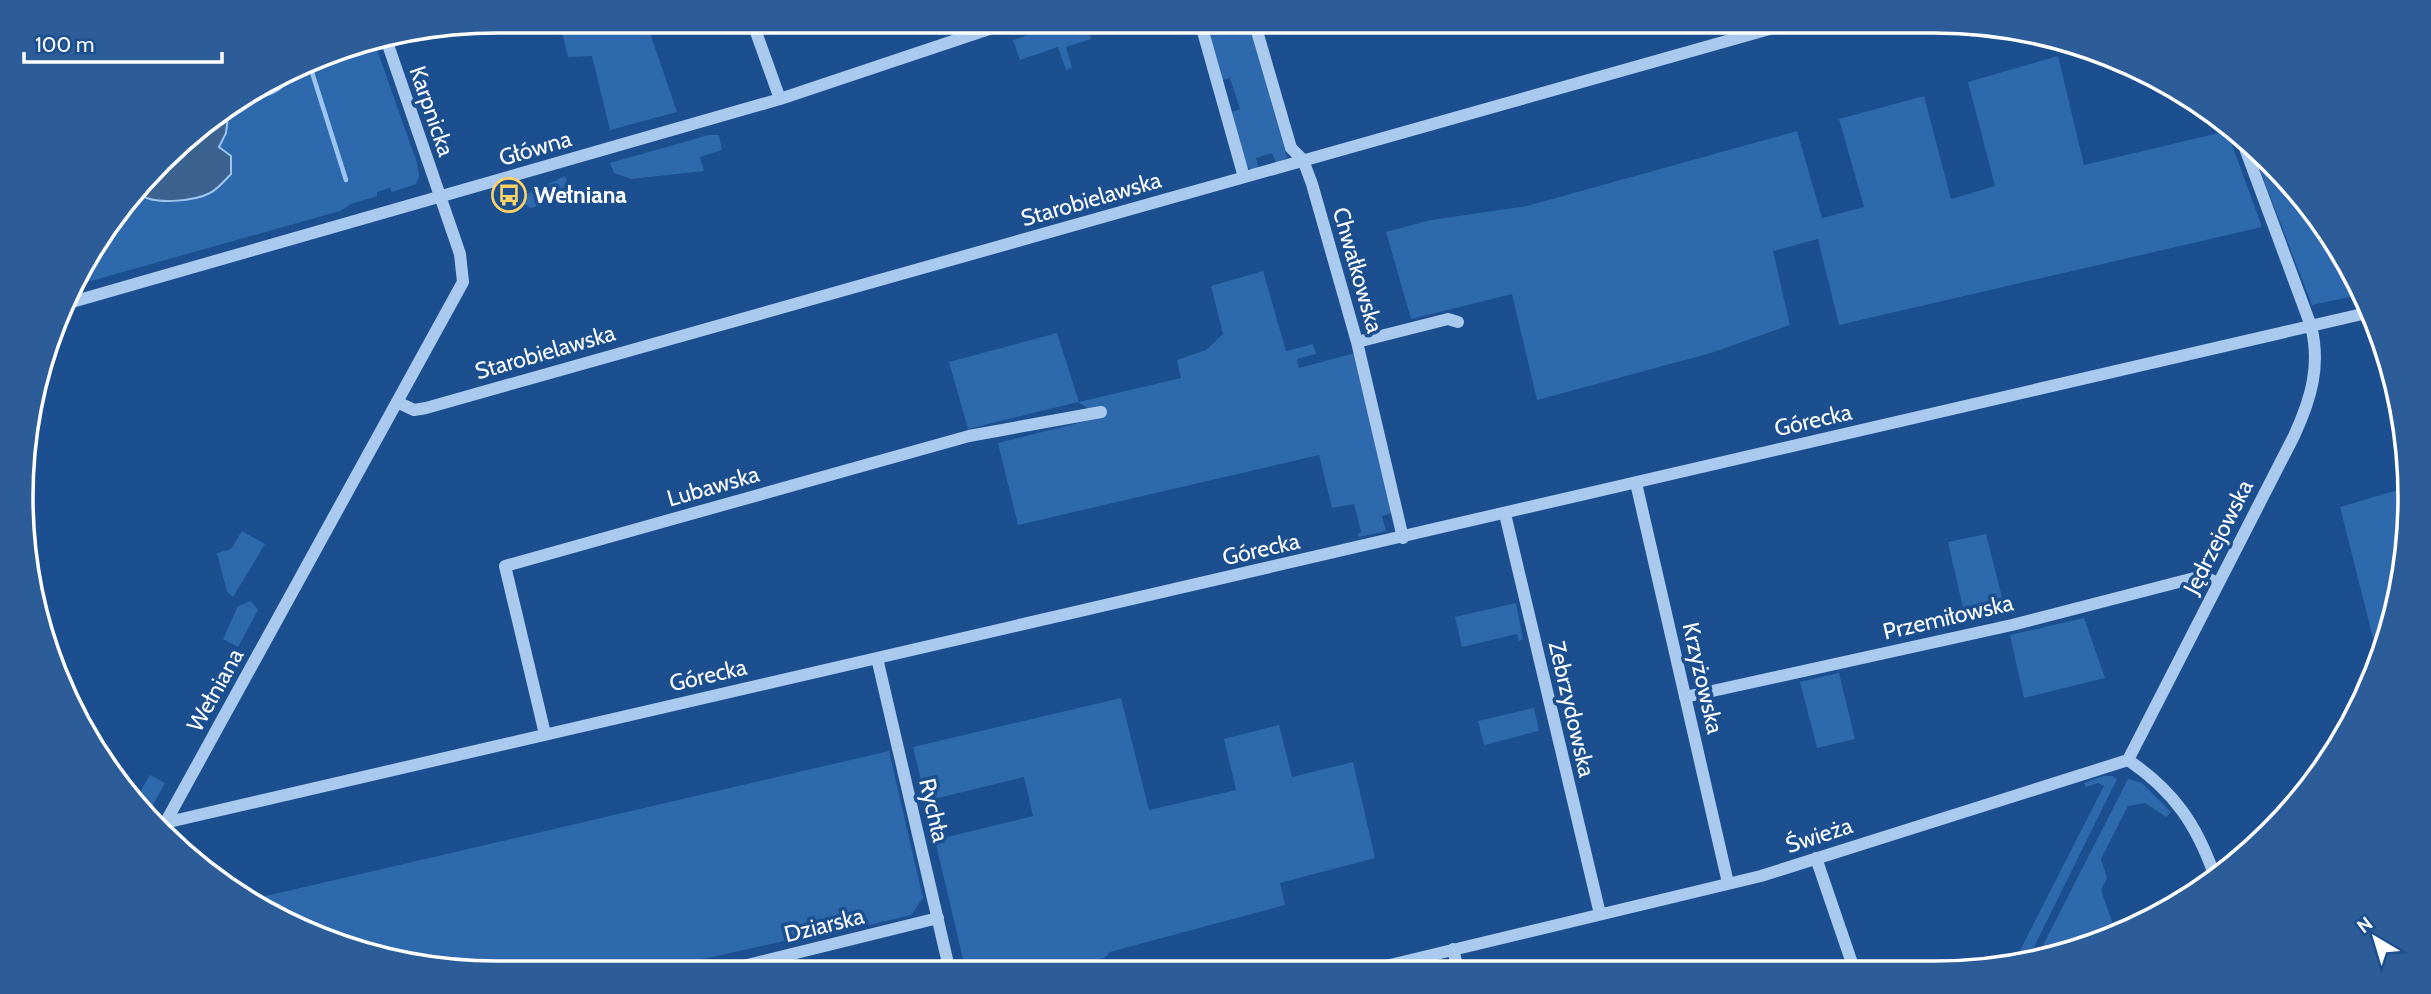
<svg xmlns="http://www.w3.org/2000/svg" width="2431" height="994" font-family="Cabin,sans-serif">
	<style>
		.green { fill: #2e69ad }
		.water { fill: #3c6290; stroke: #9cc4f0; stroke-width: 2 }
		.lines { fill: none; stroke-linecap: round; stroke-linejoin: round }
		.stream { stroke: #9cc4f0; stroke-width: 4.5 }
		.minor { stroke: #a9c9ee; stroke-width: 12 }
		.labels { text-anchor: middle; stroke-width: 7; stroke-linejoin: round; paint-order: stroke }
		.street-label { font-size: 23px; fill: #fff; stroke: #1b4f8f }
		.poi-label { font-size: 23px; font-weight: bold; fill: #fff; stroke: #1b4f8f; text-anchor: start }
		.rim { fill: none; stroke: #fff; stroke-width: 3.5 }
	</style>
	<rect width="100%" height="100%" fill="#1b4f8f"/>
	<path class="green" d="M586,21H646L677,112L610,130L592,56L568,57L561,28Z
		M1069,21H1085L1091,39L1066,47L1072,68L1066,70L1058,47L1020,60L1013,40Z
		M1205,21H1248L1287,158L1276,163L1272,153L1256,158L1259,168L1252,170L1246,166L1232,112L1240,109L1230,78L1222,80Z
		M374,41L417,163L419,176L416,184L392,192L390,188L377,192V196L351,204L340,211L73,286L85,259L139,193L155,202L209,194L231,174L219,147L226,133L229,107C253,89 282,107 292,70L344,46Z
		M2058,56L2084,165L2227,131L2262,227L1839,325L1818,239L1773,251L1790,325L1711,353L1537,400L1512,294L1411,319L1386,232L1431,220L1527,206L1797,131L1822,218L1864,207L1839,119L1924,96L1951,199L1995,186L1968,82Z
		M709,135H719L722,150L700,157L704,171L631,179L614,173L610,163Z
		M2248,139L2311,207L2364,294L2312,305Z
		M565,176L572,196L531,208L520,202L525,195Z
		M1263,271L1286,351L1313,344L1316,354L1297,359L1299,368L1355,353L1392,513L1382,516L1386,531L1359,537L1358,534L1361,532L1354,504L1332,508L1319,455L1018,525L998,443L1102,417L1078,402L968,429L949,362L1057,333L1079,402L1181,378L1177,360L1206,350L1223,334L1211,286Z
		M2408,487L2406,559L2386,643L2375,646L2340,507Z
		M242,531L265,544L233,597L227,592L217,553L231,549Z
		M1986,534L2006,613L1966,621L1948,542Z
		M251,601L258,610L238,647L223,639L238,606Z
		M1516,603L1523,639L1519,641L1517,634L1462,647L1455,617Z
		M2084,618L2105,678L2024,698L2010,635Z
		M1839,673L1855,739L1817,748L1800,682Z
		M1121,698L1149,810L1236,790L1224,739L1279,725L1292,777L1353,762L1375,858L1280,883L1285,905L1110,952L1104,958L1046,971L966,972L935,840L1033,816L1024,777L926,801L913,747Z
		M1534,708L1539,731L1484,745L1478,721Z
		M889,751L923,898L911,915L808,940L807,936L640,973H497L344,948L253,899Z
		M150,775L165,783L149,812L136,799Z
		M2103,776H2113L2117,779L2028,959L2013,964L2104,786L2098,783L2086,787L2084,783Z
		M2128,779L2142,783L2171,812L2166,817L2145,803L2128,806L2101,859L2107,878L2101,890L2116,933L2037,957Z"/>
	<path class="water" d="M292,70C285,96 262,97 238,100L259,85Z
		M229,107L226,133L219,147L231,156V174C225,180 218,189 210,193C195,201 151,206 139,193L183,139Z"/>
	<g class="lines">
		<path class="stream" d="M310,66L346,180"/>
		<path class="minor" d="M752,21L780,99
			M1200,21L1244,177
			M1254,21L1291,148L1303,160L1312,184L1357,342L1403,538
			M65,304L780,99L1013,21
			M1357,342L1448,319L1458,322
			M397,402L414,410L426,408L1798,21
			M1636,483L1728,883
			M1505,514L1600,914
			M877,658L950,972
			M1685,697L2012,625L2202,576L2218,583
			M545,734L505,566L969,436L1101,412
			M2128,760L2294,436C2311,399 2321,366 2311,326L2239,132
			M160,824L2371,312
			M163,827L463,282L460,254L386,39
			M1816,858L1854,969
			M2212,870L2228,868
			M1453,949L1458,970
			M1365,971L1761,876L2128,760C2174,791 2197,825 2215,877
			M719,972L938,918"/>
	</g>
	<defs>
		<g id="bus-ring" transform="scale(1.75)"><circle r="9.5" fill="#1b4f8f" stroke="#ffd166" stroke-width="1.5"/><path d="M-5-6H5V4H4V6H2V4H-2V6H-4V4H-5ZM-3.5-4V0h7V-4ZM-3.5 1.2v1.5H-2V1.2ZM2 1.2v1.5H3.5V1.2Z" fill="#ffd166"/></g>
	</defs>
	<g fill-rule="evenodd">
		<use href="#bus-ring" x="509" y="195"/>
	</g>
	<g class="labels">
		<g class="street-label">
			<text transform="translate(432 111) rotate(71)" y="8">Karpnicka</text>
			<text transform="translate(535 148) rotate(-16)" y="8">Główna</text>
			<text transform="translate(1091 199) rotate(-16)" y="8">Starobielawska</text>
			<text transform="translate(1358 270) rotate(74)" y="8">Chwałkowska</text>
			<text transform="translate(545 352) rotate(-16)" y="8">Starobielawska</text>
			<text transform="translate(1813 420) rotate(-13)" y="8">Górecka</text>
			<text transform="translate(713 486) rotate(-16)" y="8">Lubawska</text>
			<text transform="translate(2218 537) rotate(-63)" y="8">Jędrzejowska</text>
			<text transform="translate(1261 549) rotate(-13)" y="8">Górecka</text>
			<text transform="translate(1948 617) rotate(-13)" y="8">Przemiłowska</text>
			<text transform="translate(708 675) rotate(-13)" y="8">Górecka</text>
			<text transform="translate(1703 678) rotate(77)" y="8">Krzyżowska</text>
			<text transform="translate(215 690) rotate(-61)" y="8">Wełniana</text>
			<text transform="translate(1572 709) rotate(77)" y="8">Zebrzydowska</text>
			<text transform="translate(934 810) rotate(77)" y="8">Rychła</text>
			<text transform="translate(1819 835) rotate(-18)" y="8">Świeża</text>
			<text transform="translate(824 925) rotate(-14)" y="8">Dziarska</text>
		</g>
		<g class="poi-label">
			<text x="534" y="203">Wełniana</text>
		</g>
	</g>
	<path d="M0 0H2431V994H0ZM497 33H1934A464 464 0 0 1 2398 497V497A464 464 0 0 1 1934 961H497A464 464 0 0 1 33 497V497A464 464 0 0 1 497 33Z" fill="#2d5d98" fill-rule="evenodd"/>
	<path class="rim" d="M497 33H1934A464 464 0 0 1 2398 497V497A464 464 0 0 1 1934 961H497A464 464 0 0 1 33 497V497A464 464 0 0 1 497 33Z"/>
	<g transform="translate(2375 938) rotate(322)" stroke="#1b4f8f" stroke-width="5" paint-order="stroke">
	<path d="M0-5L12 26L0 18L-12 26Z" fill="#ffffff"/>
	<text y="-10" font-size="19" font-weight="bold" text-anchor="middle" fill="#ffffff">N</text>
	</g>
	<path d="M24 52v10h198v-10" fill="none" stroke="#ffffff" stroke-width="3.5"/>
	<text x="35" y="52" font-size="21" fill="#ffffff" stroke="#1b4f8f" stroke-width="5" paint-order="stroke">100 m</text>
</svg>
